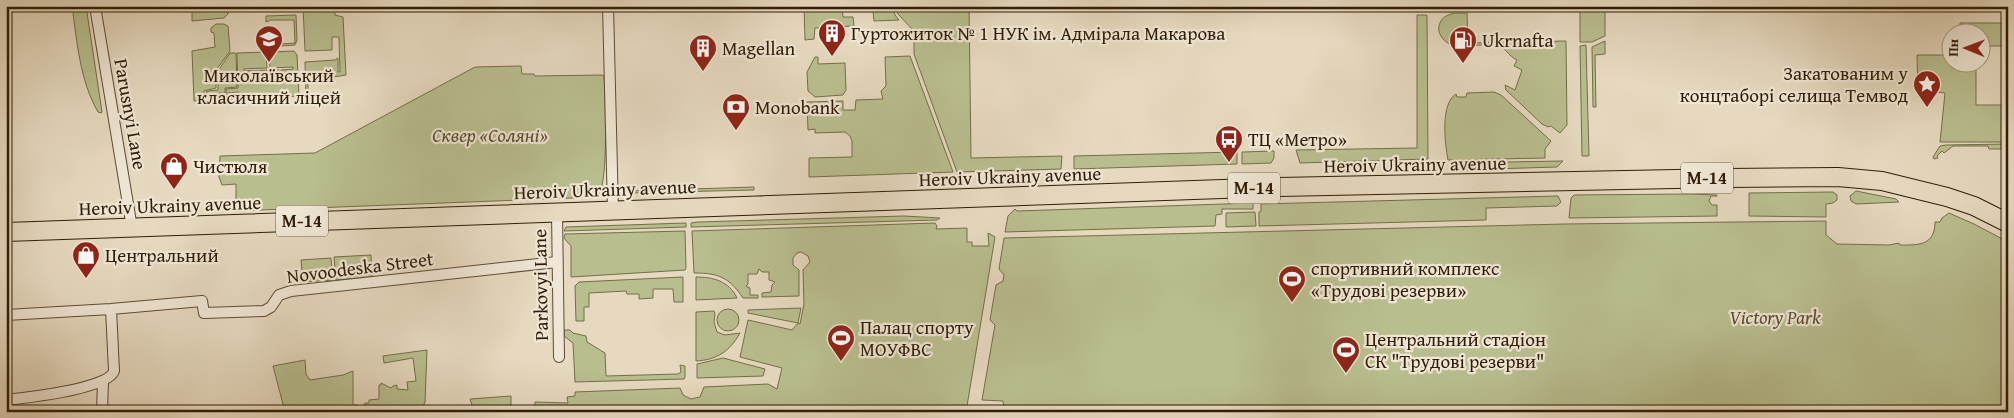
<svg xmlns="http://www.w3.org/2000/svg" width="2014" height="418" font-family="'Gentium Book Plus',serif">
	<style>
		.green { fill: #b9be8f; stroke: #746e4a }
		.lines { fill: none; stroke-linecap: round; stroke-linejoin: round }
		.street-casing { stroke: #5e4c34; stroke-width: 12 }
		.highway-casing { stroke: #301d05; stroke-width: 20 }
		.street { stroke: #efe6d5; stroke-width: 10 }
		.highway { stroke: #e6d9bf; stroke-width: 18 }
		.labels { text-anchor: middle; stroke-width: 4.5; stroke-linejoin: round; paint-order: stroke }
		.shield { fill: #efe6d5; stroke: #695943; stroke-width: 1 }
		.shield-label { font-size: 18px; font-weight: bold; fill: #301d05 }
		.poi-label { font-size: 19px; fill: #301d05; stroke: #efe6d5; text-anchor: start }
		.street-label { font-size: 19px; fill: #301d05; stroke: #efe6d5 }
		.park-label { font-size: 19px; font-style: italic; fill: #594d2e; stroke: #efe6d5 }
	</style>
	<rect width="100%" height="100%" fill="#e6d9bf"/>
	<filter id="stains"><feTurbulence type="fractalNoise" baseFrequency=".004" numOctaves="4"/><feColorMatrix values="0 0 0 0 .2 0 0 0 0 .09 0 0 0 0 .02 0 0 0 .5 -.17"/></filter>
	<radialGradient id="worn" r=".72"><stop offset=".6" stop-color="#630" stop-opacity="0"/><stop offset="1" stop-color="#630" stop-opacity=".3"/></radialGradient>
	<path class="green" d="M72,6H86L102,112L101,113L98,112C80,81 77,42 72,6Z
		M192,6H228V14L224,18L192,21Z
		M303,6H334L335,15L343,17L346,75L308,81V96H306L305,62L335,60L338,58V72H340L339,37H332V50L305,51Z
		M804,6H842L843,17H853L854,26L815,28L814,39L805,40Z
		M870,6H892L895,15L899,20L874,21L873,11H870Z
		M895,6H969L971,158L1062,156L1061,169L957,172L914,54V31L898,14Z
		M1580,6H1605V36L1592,42H1580Z
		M1454,13H1467L1468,43L1566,41L1567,125L1560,133L1551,126L1548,127L1542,124L1506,90L1505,85L1515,90L1522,70L1514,66L1517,60C1508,56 1505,46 1496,45C1480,42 1451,54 1441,36C1438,31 1438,26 1441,21C1444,16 1448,15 1454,13Z
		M296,15L297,40L295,45L266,47V45L295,43L294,20H271L266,22V16Z
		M1417,15H1427L1428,159L1300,163L1296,150L1417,148Z
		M1960,23H2008V46H1982V32H1960Z
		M216,24H224L228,26L230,51L216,70V88L204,91V96L239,94V92L226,93V89L238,88L237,53L266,52L267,68L244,69V71L267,70L268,78L244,79V81L270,80V70H279V80L293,79V77H281V70L293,69V67L270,68L269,52L294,51L297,55L299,96L194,101L192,51L215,47L214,33L211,32V28Z
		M1605,41V54L1595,55L1596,107H1593L1592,47Z
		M1586,45L1589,156H1582L1580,46Z
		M230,53H236L237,87L225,88V93L206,94L207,91L218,90V71Z
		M1917,55H1951L1952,62L1976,63V105H2001L2008,111V142H1940L1945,93L1918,90Z
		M910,56L953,172L809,177V158L852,157V141L850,136L845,132L815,133V129L808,130L807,102L843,101V110H855L856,100L883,99L881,91L886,86L885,57Z
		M815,57H818V64L845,63L846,90L843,95L815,97L808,91L807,72Z
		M521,66L522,74H534L535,76L602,75L604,76C605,99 609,181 598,197L236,211V184L222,185L219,177L220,156L315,153L475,67Z
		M1494,92L1501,95L1551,141L1545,149V158L1448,160C1445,143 1440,104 1456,94L1457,97H1466L1467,93Z
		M2008,144V149H1989L1988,146H1953L1944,153L1942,151L1937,156L1938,158L1934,159L1933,157L1940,146L1946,145Z
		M1274,151V158L1271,163L1242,164V152Z
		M1237,152V164L1074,169V156Z
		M1563,161L1557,167L1459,170L1454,169L1449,163Z
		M754,187V190L629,193L630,191Z
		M1856,191L1896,199L1899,202L1856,204L1851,201L1850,196Z
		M1833,192L1837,195V200L1833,203L1826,204V217L1749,216V193Z
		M1689,194L1717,195V196H1711L1709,201L1712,205H1717V216L1569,218L1571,198L1574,195Z
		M1558,196L1561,202L1557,206L1486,208V220L1259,226V212L1261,211V204Z
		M1253,203V209H1222V214L1216,215L1215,226L1005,232L1008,216L1015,209L1017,211Z
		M1255,212L1256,226L1226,227V213Z
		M1949,213L1974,224L2008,242V412H1004L1003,401L982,400L995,325L990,320L996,285L1003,281L1004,275L999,269L1004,238L1564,224L1826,221V235L1837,244L1889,245L1899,243L1900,245C1918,245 1935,246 1935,222H1940L1942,218Z
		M904,216L940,218L937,220L691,227V223L698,222Z
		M686,223V227L564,231L566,227Z
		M935,223L937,226L936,229L967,228V242H972V246H989L988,233L995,237L966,412H463L473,408L470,399L511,396V410L535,408V402L568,403L567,397L575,396V392L680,388L683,395L691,399L700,397L704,387L768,384L777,389L782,368L740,357L748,320L792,330L798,323L748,313V310L801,308L798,323L800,324L804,304L803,270L810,262L808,256L801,252L797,253L793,258V265L799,270V296L762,297V293L771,292L772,285L775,282L769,280V272H762L759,269L757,274H748V284L746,286L750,288V295H758V298H743C729,277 718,273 694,273L692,231Z
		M685,231L686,268L685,270L571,277V246L564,238L565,234Z
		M371,255L372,277L336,280L334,257Z
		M331,258L333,280L303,282L301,260Z
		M683,277V302H674L673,289H653V298L639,299V294H627L626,291L589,293V307H584V321H576L575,286L579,282Z
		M696,277C713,277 729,281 737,298L696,300Z
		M717 320a11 11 0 1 1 22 0a11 11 0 1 1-22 0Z
		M714,311L715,314L714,322L717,332L725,335L740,333C730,351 717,360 696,361V312Z
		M564,330H570L573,333L586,336L587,342L605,353L606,376L678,374L681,372L680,365L685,366V377L684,379L575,382L573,343L564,336Z
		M427,350L425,402L422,409L424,412H362L365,403H369V400L379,399V385H381V383L391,388L393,386L397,385V389L408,390L407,382L416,381L413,358L384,363L383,356Z
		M723,358L765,369L763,376L697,378V364Z
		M305,360L306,374L310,380L343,375L353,371V405H357L361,410L360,412H285L273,366Z"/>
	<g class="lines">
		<g class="street-casing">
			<path id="street" d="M95,6L132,228
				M608,6L613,211
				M557,212L559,357
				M6,315L111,309L202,301L204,313L264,311L271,307L279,295L291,291L557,262
				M6,400C25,398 109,389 114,371L111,309
				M102,412L103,381"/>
		</g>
		<g class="highway-casing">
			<path id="highway" d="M6,232L1279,187L1726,178L1838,177L1882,181L1947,197L1974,206L2008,223"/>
		</g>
		<use href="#street" class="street"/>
		<use href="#highway" class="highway"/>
	</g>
	<defs>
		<g id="building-pin" transform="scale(1.4375)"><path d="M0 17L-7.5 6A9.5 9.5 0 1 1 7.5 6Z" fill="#8f2418" stroke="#efe6d5"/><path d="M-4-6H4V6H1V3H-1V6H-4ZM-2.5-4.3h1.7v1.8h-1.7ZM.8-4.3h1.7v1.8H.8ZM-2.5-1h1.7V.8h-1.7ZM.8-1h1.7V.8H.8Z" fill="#fff"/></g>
		<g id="school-pin" transform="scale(1.4375)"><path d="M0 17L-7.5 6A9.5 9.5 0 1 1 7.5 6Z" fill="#8f2418" stroke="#efe6d5"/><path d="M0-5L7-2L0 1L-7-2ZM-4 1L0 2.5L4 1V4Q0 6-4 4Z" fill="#fff"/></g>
		<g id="fuel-pin" transform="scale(1.4375)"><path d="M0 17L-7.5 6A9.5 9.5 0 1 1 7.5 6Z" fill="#8f2418" stroke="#efe6d5"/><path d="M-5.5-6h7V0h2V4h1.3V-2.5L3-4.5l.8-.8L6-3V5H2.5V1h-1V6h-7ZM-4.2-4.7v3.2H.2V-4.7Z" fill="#fff"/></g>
		<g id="sight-pin" transform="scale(1.4375)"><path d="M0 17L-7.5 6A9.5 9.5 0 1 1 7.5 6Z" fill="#8f2418" stroke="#efe6d5"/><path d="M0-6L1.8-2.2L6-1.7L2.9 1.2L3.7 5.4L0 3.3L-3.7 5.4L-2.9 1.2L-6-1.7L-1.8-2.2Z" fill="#fff"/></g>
		<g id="bank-pin" transform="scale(1.4375)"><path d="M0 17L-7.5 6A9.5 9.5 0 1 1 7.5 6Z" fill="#8f2418" stroke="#efe6d5"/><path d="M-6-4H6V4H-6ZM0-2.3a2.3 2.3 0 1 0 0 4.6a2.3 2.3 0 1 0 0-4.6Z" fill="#fff"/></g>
		<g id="bus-pin" transform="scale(1.4375)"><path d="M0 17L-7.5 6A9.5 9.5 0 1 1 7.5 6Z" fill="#8f2418" stroke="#efe6d5"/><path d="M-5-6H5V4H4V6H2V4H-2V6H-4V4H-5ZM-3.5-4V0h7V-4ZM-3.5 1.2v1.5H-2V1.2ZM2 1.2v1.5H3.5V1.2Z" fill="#fff"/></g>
		<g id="shop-pin" transform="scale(1.4375)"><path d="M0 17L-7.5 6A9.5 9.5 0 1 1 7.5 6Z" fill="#8f2418" stroke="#efe6d5"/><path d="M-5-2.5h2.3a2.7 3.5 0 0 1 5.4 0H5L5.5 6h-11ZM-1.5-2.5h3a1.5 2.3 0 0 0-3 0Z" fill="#fff"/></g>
		<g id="stadium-pin" transform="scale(1.4375)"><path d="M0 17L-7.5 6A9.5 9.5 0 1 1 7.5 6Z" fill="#8f2418" stroke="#efe6d5"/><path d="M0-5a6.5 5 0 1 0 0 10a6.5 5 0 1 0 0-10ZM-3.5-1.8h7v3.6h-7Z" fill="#fff"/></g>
	</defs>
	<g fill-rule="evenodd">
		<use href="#building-pin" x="832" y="33"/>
		<use href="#school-pin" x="269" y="39"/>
		<use href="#fuel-pin" x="1463" y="40"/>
		<use href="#building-pin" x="703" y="48"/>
		<use href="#sight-pin" x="1927" y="84"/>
		<use href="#bank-pin" x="736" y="107"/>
		<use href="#bus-pin" x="1229" y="139"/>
		<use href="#shop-pin" x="174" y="166"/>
		<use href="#shop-pin" x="86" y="255"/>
		<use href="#stadium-pin" x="1292" y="279"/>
		<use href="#stadium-pin" x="841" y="338"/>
		<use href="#stadium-pin" x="1346" y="350"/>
	</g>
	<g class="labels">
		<g class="shield">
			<rect x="1681" y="162.5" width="52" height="31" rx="4"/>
			<rect x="1228" y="172.5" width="52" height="31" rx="4"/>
			<rect x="276" y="205.5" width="52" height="31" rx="4"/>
		</g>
		<g class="shield-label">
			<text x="1707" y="184">М-14</text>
			<text x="1254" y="194">М-14</text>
			<text x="302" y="227">М-14</text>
		</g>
		<g class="poi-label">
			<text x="851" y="40">Гуртожиток № 1 НУК ім. Адмірала Макарова</text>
			<text x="1482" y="47">Ukrnafta</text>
			<text x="722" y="55">Magellan</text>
			<text x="1908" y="80" text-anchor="end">Закатованим у<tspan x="1908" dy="22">концтаборі селища Темвод</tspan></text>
			<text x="269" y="82" text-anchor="middle">Миколаївський<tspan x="269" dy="22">класичний ліцей</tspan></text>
			<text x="755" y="114">Monobank</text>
			<text x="1248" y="146">ТЦ «Метро»</text>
			<text x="193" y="173">Чистюля</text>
			<text x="105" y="262">Центральний</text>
			<text x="1311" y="275">спортивний комплекс<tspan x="1311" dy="22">«Трудові резерви»</tspan></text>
			<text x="860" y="334">Палац спорту<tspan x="860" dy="22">МОУФВС</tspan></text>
			<text x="1365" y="346">Центральний стадіон<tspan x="1365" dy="22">СК "Трудові резерви"</tspan></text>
		</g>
		<g class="street-label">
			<text transform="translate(131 114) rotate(80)" y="7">Parusnyi Lane</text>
			<text transform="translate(1415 164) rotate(-1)" y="7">Heroiv Ukrainy avenue</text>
			<text transform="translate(1010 176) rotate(-2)" y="7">Heroiv Ukrainy avenue</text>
			<text transform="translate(605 189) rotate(-2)" y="7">Heroiv Ukrainy avenue</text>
			<text transform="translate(170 205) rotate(-2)" y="7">Heroiv Ukrainy avenue</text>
			<text transform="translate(360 267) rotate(-7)" y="7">Novoodeska Street</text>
			<text transform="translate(540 285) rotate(-91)" y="7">Parkovyi Lane</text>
		</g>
		<g class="park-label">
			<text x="490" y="142">Сквер «Соляні»</text>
			<text x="1775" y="324">Victory Park</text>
		</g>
	</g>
	<rect width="2014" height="418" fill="none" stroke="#e6d9bf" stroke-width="25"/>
	<rect x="8" y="8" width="1999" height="403" fill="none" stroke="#301d05" stroke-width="2.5"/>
	<rect x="12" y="12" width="1989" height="393" fill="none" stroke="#301d05"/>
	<g transform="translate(1966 48) rotate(271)"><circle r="24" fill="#efe6d5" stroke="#a39682"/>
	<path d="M0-4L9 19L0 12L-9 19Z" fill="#8f2418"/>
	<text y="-8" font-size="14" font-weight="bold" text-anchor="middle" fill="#301d05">Пн</text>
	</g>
	<rect width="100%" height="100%" filter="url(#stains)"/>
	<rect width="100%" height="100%" fill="url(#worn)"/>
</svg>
